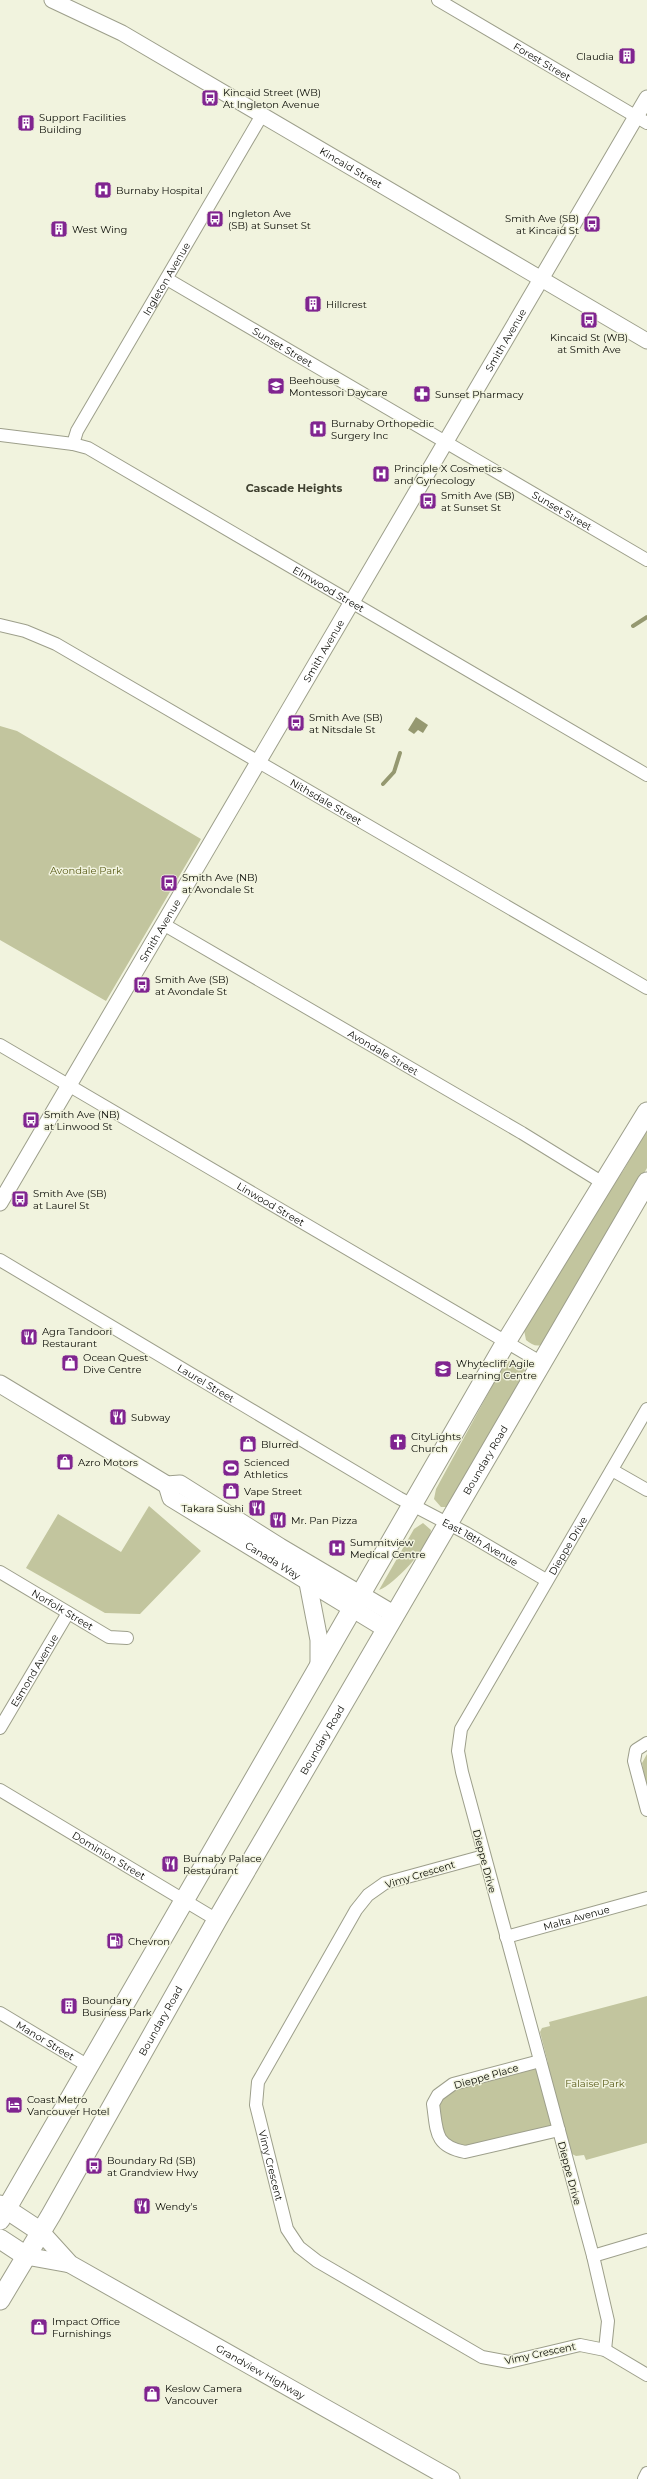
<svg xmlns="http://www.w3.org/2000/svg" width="647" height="2479" font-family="Montserrat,sans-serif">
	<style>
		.green { fill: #c2c59e }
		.water { fill: #959870 }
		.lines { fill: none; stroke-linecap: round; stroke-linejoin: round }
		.stream { stroke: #959870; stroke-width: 4 }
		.minor-casing { stroke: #9d9f8b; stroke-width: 14 }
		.tertiary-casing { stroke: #9d9f8b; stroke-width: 17 }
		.secondary-casing { stroke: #9d9f8b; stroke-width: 19 }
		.primary-casing { stroke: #9d9f8b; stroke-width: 21 }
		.minor { stroke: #fff; stroke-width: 12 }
		.tertiary { stroke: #fff; stroke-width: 15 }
		.secondary { stroke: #fff; stroke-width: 17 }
		.primary { stroke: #fff; stroke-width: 19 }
		.labels { text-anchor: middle; stroke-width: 3; stroke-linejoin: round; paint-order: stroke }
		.poi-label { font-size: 10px; fill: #0b0c06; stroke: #f1f3de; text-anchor: start }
		.street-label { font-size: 10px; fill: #0b0c06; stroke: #f1f3de }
		.park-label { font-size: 10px; fill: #595b18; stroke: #f1f3de }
		.neighbourhood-label { font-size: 11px; font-weight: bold; fill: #404131; stroke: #f1f3de }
	</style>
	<rect width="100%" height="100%" fill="#f1f3de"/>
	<path class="green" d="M0,726L17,731L201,839L106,1001L0,940Z
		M647,1130V1168L546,1342C539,1348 533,1346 526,1340L524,1330L595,1211L623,1171Z
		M509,1361L521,1365L527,1373L447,1507H441L434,1499L436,1489L502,1368Z
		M149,1506L201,1551L140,1614L105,1613L26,1568L58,1514L121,1552Z
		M423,1523L431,1530C430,1546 394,1585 379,1590L414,1529Z
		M647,1754V1791L642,1763Z
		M647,1996V2143L586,2160L584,2155L576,2156L572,2154L564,2125L466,2149L451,2144L443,2135L437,2112L440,2100L452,2089L548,2063L540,2032L542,2028L550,2026L549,2022Z"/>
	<path class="water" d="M416,717L428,725L423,733L418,730L414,734L408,730Z"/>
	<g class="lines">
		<path class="stream" d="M633,626L647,617
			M383,784L394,772L400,753"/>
		<g class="minor-casing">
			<g id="minor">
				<path id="s1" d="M438,0L647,123"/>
				<path id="s2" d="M167,279L647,560"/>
				<path id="s3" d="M0,435L73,444L88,448L647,775"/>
				<path id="s4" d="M73,444L77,431L262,115"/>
				<path id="s5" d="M0,625L25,631L56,644L647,988"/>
				<path id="s6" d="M163,924L522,1133L603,1183"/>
				<path id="s7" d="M0,1045L542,1363"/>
				<path id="s8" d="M0,1260L399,1498L466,1533L546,1580"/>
				<path d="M612,1470L647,1490"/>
				<path id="s9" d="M0,1572L109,1637L127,1638"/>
				<path id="s10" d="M0,1728L68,1613"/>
				<path d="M647,1743L636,1750L634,1761L647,1810"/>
				<path id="s11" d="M0,1790L217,1920"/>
				<path id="s12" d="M484,1856L385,1883L368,1895L356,1910L258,2082L256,2105L287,2229L299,2247L317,2261L482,2357L509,2362L580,2345L605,2350L647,2375"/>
				<path id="s13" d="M506,1937L647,1898"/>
				<path id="s14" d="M0,2013L90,2067"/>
				<path d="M540,2061L453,2084L438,2095L433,2104C437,2131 434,2146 465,2152L559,2130"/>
				<path d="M593,2256L647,2240"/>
				<path id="s15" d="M605,2350L608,2321L593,2256L462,1772L458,1751L461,1729L647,1409"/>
				<path d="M644,2479L647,2473"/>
			</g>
		</g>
		<g class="tertiary-casing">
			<g id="tertiary">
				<path id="s16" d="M52,0L122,33L647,341"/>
				<path id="s17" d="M0,1203L647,98"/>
			</g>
		</g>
		<g class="secondary-casing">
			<g id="secondary">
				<path d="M0,1384L167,1485L180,1484L280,1547L395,1615"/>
				<path id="s18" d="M167,1485L171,1498L386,1629"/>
				<path d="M308,1583L319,1640V1667"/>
				<path id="s19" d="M41,2232L70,2264L451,2479"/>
				<path d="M26,2256L70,2264"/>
			</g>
		</g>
		<g class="primary-casing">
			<g id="primary">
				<path d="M0,2205L41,2232"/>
				<path d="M0,2220L506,1342L647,1112"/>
				<path d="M0,2239L26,2256"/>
				<path id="s20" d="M0,2300L51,2215L217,1920L647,1182"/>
			</g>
		</g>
		<use href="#minor" class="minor"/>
		<use href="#tertiary" class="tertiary"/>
		<use href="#secondary" class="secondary"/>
		<use href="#primary" class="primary"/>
	</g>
	<defs>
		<g id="building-square" transform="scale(0.9)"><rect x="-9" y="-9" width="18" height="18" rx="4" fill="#802490" stroke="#f1f3de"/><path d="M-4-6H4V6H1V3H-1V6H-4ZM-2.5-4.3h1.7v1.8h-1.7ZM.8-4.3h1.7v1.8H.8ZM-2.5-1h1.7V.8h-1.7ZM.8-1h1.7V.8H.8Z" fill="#fff"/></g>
		<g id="bus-square" transform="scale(0.9)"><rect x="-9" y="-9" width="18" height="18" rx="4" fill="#802490" stroke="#f1f3de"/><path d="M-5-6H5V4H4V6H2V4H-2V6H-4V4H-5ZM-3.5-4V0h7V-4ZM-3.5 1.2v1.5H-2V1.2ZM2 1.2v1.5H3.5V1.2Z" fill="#fff"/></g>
		<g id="hospital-square" transform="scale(0.9)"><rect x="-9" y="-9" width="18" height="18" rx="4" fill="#802490" stroke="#f1f3de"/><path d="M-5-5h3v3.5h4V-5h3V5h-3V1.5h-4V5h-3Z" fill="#fff"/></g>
		<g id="school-square" transform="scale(0.9)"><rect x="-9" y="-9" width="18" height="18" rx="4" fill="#802490" stroke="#f1f3de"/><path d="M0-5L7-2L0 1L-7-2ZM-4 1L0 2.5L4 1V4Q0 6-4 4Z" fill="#fff"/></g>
		<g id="pharmacy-square" transform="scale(0.9)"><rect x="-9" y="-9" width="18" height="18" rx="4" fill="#802490" stroke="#f1f3de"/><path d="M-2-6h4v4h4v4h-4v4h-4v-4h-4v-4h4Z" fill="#fff"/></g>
		<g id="restaurant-square" transform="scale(0.9)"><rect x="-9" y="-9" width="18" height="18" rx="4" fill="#802490" stroke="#f1f3de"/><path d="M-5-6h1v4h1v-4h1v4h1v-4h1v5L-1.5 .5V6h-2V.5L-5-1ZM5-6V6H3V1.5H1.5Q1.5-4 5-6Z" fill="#fff"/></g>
		<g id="shop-square" transform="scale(0.9)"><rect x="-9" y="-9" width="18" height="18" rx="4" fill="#802490" stroke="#f1f3de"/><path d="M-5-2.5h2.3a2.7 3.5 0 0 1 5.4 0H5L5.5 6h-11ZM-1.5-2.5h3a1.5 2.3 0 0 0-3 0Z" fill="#fff"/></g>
		<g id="church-square" transform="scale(0.9)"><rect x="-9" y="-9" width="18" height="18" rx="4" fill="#802490" stroke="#f1f3de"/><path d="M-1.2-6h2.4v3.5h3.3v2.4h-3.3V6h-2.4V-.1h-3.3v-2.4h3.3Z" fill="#fff"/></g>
		<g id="stadium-square" transform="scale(0.9)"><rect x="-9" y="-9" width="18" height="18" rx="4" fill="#802490" stroke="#f1f3de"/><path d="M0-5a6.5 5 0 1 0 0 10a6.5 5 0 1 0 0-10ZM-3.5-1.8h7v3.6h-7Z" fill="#fff"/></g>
		<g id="fuel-square" transform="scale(0.9)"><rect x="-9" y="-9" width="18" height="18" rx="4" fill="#802490" stroke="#f1f3de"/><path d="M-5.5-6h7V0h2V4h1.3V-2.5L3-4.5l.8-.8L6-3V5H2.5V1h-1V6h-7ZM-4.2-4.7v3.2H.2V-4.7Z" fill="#fff"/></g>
		<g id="hotel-square" transform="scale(0.9)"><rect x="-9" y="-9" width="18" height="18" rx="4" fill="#802490" stroke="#f1f3de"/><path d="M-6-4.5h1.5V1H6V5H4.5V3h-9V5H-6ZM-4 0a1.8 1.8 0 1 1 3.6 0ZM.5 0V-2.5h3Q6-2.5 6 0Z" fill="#fff"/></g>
	</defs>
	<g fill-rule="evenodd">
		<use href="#building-square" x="627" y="56"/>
		<use href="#bus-square" x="210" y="98"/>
		<use href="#building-square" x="26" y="123"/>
		<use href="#hospital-square" x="103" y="190"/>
		<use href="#bus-square" x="215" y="219"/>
		<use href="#bus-square" x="592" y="224"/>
		<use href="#building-square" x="59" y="229"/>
		<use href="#building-square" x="313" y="304"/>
		<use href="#bus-square" x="589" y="320"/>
		<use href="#school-square" x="276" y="386"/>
		<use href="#pharmacy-square" x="422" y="394"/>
		<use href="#hospital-square" x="318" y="429"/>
		<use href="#hospital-square" x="381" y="474"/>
		<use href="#bus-square" x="428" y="501"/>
		<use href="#bus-square" x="296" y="723"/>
		<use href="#bus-square" x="169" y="883"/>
		<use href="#bus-square" x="142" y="985"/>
		<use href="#bus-square" x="31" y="1120"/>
		<use href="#bus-square" x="20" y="1199"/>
		<use href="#restaurant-square" x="29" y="1337"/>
		<use href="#shop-square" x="70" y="1363"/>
		<use href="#school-square" x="443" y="1369"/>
		<use href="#restaurant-square" x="118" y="1417"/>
		<use href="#church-square" x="398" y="1442"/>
		<use href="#shop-square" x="248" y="1444"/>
		<use href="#shop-square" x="65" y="1462"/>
		<use href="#stadium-square" x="231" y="1468"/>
		<use href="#shop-square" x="231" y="1491"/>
		<use href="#restaurant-square" x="257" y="1508"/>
		<use href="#restaurant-square" x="278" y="1520"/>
		<use href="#hospital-square" x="337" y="1548"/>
		<use href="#restaurant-square" x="170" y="1864"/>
		<use href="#fuel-square" x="115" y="1941"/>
		<use href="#building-square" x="69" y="2006"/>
		<use href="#hotel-square" x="14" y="2105"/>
		<use href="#bus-square" x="94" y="2166"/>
		<use href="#restaurant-square" x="142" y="2206"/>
		<use href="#shop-square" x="39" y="2327"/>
		<use href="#shop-square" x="152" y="2394"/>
	</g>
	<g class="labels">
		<g class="poi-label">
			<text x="614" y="60" text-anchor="end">Claudia</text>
			<text x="223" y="96">Kincaid Street (WB)<tspan x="223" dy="12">At Ingleton Avenue</tspan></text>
			<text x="39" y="121">Support Facilities<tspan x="39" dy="12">Building</tspan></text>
			<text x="116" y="194">Burnaby Hospital</text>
			<text x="228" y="217">Ingleton Ave<tspan x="228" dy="12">(SB) at Sunset St</tspan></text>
			<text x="579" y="222" text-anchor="end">Smith Ave (SB)<tspan x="579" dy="12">at Kincaid St</tspan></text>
			<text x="72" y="233">West Wing</text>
			<text x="326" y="308">Hillcrest</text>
			<text x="589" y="341" text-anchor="middle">Kincaid St (WB)<tspan x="589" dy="12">at Smith Ave</tspan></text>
			<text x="289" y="384">Beehouse<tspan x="289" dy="12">Montessori Daycare</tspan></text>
			<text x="435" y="398">Sunset Pharmacy</text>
			<text x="331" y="427">Burnaby Orthopedic<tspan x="331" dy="12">Surgery Inc</tspan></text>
			<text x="394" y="472">Principle X Cosmetics<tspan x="394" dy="12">and Gynecology</tspan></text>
			<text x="441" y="499">Smith Ave (SB)<tspan x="441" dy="12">at Sunset St</tspan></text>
			<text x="309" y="721">Smith Ave (SB)<tspan x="309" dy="12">at Nitsdale St</tspan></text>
			<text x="182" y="881">Smith Ave (NB)<tspan x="182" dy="12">at Avondale St</tspan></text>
			<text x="155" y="983">Smith Ave (SB)<tspan x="155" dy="12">at Avondale St</tspan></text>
			<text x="44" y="1118">Smith Ave (NB)<tspan x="44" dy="12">at Linwood St</tspan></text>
			<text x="33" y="1197">Smith Ave (SB)<tspan x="33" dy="12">at Laurel St</tspan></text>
			<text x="42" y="1335">Agra Tandoori<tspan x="42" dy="12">Restaurant</tspan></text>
			<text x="83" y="1361">Ocean Quest<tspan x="83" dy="12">Dive Centre</tspan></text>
			<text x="456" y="1367">Whytecliff Agile<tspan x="456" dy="12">Learning Centre</tspan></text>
			<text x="131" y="1421">Subway</text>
			<text x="411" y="1440">CityLights<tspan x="411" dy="12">Church</tspan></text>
			<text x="261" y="1448">Blurred</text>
			<text x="78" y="1466">Azro Motors</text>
			<text x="244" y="1466">Scienced<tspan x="244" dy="12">Athletics</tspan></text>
			<text x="244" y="1495">Vape Street</text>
			<text x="244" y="1512" text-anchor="end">Takara Sushi</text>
			<text x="291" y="1524">Mr. Pan Pizza</text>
			<text x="350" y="1546">Summitview<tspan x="350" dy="12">Medical Centre</tspan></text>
			<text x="183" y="1862">Burnaby Palace<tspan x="183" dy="12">Restaurant</tspan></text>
			<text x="128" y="1945">Chevron</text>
			<text x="82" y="2004">Boundary<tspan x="82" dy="12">Business Park</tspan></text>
			<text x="27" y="2103">Coast Metro<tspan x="27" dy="12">Vancouver Hotel</tspan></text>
			<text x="107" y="2164">Boundary Rd (SB)<tspan x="107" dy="12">at Grandview Hwy</tspan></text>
			<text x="155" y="2210">Wendy's</text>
			<text x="52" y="2325">Impact Office<tspan x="52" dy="12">Furnishings</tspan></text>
			<text x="165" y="2392">Keslow Camera<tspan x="165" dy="12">Vancouver</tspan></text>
		</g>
		<g class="street-label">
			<text dy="4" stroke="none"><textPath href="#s1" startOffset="121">Forest Street</textPath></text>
			<text dy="4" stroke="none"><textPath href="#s16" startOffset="343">Kincaid Street</textPath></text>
			<text dy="4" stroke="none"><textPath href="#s4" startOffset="190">Ingleton Avenue</textPath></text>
			<text dy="4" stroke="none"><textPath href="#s17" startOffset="1000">Smith Avenue</textPath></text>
			<text dy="4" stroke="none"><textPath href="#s2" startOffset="134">Sunset Street</textPath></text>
			<text dy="4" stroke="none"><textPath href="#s2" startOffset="458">Sunset Street</textPath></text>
			<text dy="4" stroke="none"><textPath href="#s3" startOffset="368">Elmwood Street</textPath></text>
			<text dy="4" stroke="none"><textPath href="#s17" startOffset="640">Smith Avenue</textPath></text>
			<text dy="4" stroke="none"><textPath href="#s5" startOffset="372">Nithsdale Street</textPath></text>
			<text dy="4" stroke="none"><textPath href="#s17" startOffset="316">Smith Avenue</textPath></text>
			<text dy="4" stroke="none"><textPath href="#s6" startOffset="255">Avondale Street</textPath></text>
			<text dy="4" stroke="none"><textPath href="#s7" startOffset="314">Linwood Street</textPath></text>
			<text dy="4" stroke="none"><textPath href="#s8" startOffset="240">Laurel Street</textPath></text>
			<text dy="4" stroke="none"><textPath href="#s20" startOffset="970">Boundary Road</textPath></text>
			<text dy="4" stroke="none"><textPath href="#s8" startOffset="557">East 18th Avenue</textPath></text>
			<text dy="4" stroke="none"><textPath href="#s15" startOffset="853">Dieppe Drive</textPath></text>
			<text dy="4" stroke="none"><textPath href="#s18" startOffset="133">Canada Way</textPath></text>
			<text dy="4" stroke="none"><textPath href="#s9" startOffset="73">Norfolk Street</textPath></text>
			<text dy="4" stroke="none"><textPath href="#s10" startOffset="67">Esmond Avenue</textPath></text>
			<text dy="4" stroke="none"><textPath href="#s20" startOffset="646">Boundary Road</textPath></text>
			<text dy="4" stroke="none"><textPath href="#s11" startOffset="127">Dominion Street</textPath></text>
			<text transform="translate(485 1861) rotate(75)" y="4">Dieppe Drive</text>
			<text transform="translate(420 1874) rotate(-17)" y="4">Vimy Crescent</text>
			<text dy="4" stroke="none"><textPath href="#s13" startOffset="73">Malta Avenue</textPath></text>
			<text dy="4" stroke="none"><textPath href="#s20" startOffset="322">Boundary Road</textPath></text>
			<text dy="4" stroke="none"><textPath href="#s14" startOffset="53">Manor Street</textPath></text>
			<text transform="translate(486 2076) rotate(-16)" y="4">Dieppe Place</text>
			<text dy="4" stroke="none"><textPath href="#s12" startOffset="426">Vimy Crescent</textPath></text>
			<text transform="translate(570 2173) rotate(75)" y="4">Dieppe Drive</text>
			<text transform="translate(540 2353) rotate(-12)" y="4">Vimy Crescent</text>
			<text dy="4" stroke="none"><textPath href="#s19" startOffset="262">Grandview Highway</textPath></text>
		</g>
		<g class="park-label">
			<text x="86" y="874">Avondale Park</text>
			<text x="595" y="2087">Falaise Park</text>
		</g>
		<g class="neighbourhood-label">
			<text x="294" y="492">Cascade Heights</text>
		</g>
	</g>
</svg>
